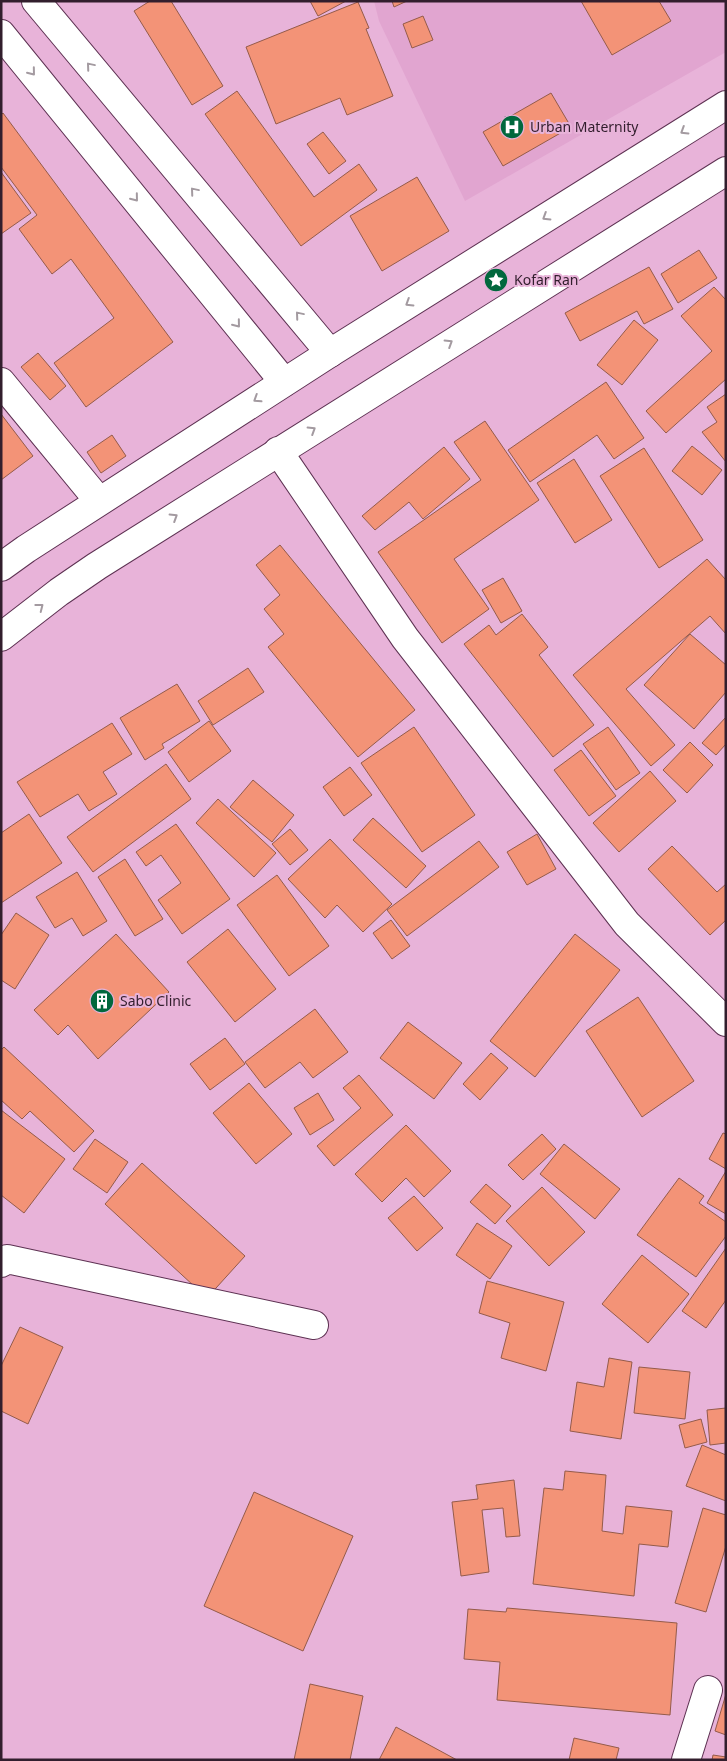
<svg xmlns="http://www.w3.org/2000/svg" width="727" height="1761" font-family="'Noto Sans',sans-serif">
	<style>
		.built { fill: #e1a5d0 }
		.building { fill: #f39377; stroke: #945b4a }
		.lines { fill: none; stroke-linecap: round; stroke-linejoin: round }
		.minor-casing { stroke: #5d3152; stroke-width: 30 }
		.major-casing { stroke: #5d3152; stroke-width: 30 }
		.minor { stroke: #fff; stroke-width: 28 }
		.major { stroke: #fff; stroke-width: 28 }
		.oneway { stroke: #a39aa0 }
		.labels { text-anchor: middle; stroke-width: 4; stroke-linejoin: round; paint-order: stroke }
		.poi-label { font-size: 14px; fill: #321e2d; stroke: #e8b3d9; text-anchor: start }
	</style>
	<rect width="100%" height="100%" fill="#e8b3d9"/>
	<path class="built" d="M374,1H726V52L465,201L379,21Z"/>
	<path class="building" d="M150,1H171L223,86L192,105L134,11Z
		M310,1H346L318,16Z
		M392,1H407L394,7Z
		M581,1H659L671,21L612,55Z
		M358,2L369,28L366,29L393,96L347,115L340,98L276,124L246,47Z
		M423,16L433,40L412,48L403,24Z
		M237,91L314,197L359,164L377,190L301,246L205,114Z
		M551,93L571,127L503,166L483,132Z
		M3,113L173,342L86,407L54,363L114,318L71,259L52,274L19,229L37,215L1,167V115Z
		M323,132L346,161L329,174L307,144Z
		M1,172L31,213L1,234Z
		M417,177L449,231L382,271L350,216Z
		M699,250L717,278L678,303L661,274Z
		M649,267L673,309L644,324L637,311L580,341L565,313Z
		M714,287L726,300V379L666,433L646,411L712,351L681,316Z
		M634,320L658,340L622,385L597,365Z
		M38,353L66,386L50,400L21,367Z
		M606,382L644,438L614,459L597,435L530,482L508,450Z
		M726,394V462L702,432L717,422L707,407Z
		M1,414L33,456L1,480Z
		M485,421L539,500L454,559L489,609L442,643L378,552L481,480L454,442Z
		M112,435L126,456L101,473L87,452Z
		M692,446L722,470L702,495L672,471Z
		M444,447L470,479L423,519L409,502L375,530L362,516Z
		M644,448L703,540L659,568L600,476Z
		M574,459L612,520L575,543L537,483Z
		M280,545L415,710L358,757L268,647L284,634L264,609L280,595L256,565Z
		M707,559L726,580V634L710,616L626,689L675,745L651,766L573,675Z
		M503,578L522,611L501,623L482,590Z
		M522,614L548,647L539,655L594,725L553,757L464,644L489,625L496,635Z
		M690,634L726,665V692L694,729L644,685Z
		M248,668L264,692L213,725L198,701Z
		M177,684L200,721L162,744L164,748L145,760L120,718Z
		M726,717V744L716,755L702,743Z
		M209,721L231,751L189,782L168,752Z
		M112,723L132,754L103,772L117,794L89,811L78,794L40,817L17,782Z
		M414,727L475,815L422,852L361,763Z
		M608,727L640,773L616,790L583,744Z
		M690,742L713,765L687,793L663,770Z
		M581,750L616,796L589,816L554,770Z
		M166,764L191,799L93,872L67,837Z
		M350,767L372,795L344,816L323,787Z
		M650,771L676,801L619,852L593,823Z
		M253,780L294,815L272,842L230,807Z
		M218,799L276,853L254,877L196,823Z
		M29,814L62,863L1,903V833Z
		M373,818L426,866L406,888L353,840Z
		M176,824L230,899L182,934L158,900L181,883L161,855L146,866L136,852Z
		M290,829L308,850L290,865L272,844Z
		M537,834L556,869L527,885L507,852Z
		M330,839L392,904L363,932L337,905L325,918L288,879Z
		M479,841L499,867L407,936L387,910Z
		M672,846L717,892L726,884V920L710,935L648,869Z
		M125,859L163,919L135,936L98,877Z
		M77,872L107,921L83,936L72,918L55,928L36,897Z
		M277,875L329,946L289,976L237,905Z
		M16,913L49,935L15,989L1,980V935Z
		M391,920L410,946L392,959L373,933Z
		M228,929L276,989L235,1022L187,962Z
		M116,934L169,992L98,1059L68,1025L58,1035L34,1010Z
		M575,934L620,970L535,1077L490,1041Z
		M638,997L694,1081L642,1117L586,1031Z
		M315,1009L348,1052L313,1078L300,1062L265,1088L245,1062Z
		M408,1022L462,1063L434,1099L380,1058Z
		M225,1038L245,1064L210,1090L190,1064Z
		M4,1047L94,1131L74,1152L30,1111L22,1119L1,1100V1050Z
		M491,1053L508,1068L480,1100L463,1084Z
		M359,1075L393,1115L334,1166L317,1146L361,1108L343,1088Z
		M249,1083L292,1134L256,1164L213,1113Z
		M318,1093L334,1120L310,1135L294,1108Z
		M1,1110L65,1159L24,1213L1,1195Z
		M406,1125L451,1171L424,1197L406,1178L382,1202L355,1174Z
		M723,1133L726,1134V1169L709,1159Z
		M542,1134L556,1149L523,1180L508,1165Z
		M95,1139L128,1162L107,1193L73,1169Z
		M564,1144L620,1189L595,1219L540,1174Z
		M142,1163L245,1256L207,1298L105,1204Z
		M726,1171V1214L707,1203Z
		M679,1178L704,1196L699,1203L726,1222V1236L696,1277L637,1235Z
		M486,1184L511,1206L495,1224L470,1202Z
		M542,1187L585,1232L549,1266L506,1221Z
		M414,1196L443,1228L417,1251L388,1218Z
		M477,1223L512,1246L490,1279L456,1255Z
		M726,1248V1300L706,1328L682,1311Z
		M642,1255L689,1294L648,1343L602,1304Z
		M487,1281L564,1302L546,1371L501,1358L510,1323L479,1313Z
		M20,1327L63,1347L28,1424L1,1411V1366Z
		M609,1358L632,1362L621,1439L570,1431L577,1382L604,1387Z
		M639,1367L690,1372L685,1419L634,1413Z
		M726,1408V1443L710,1445L707,1410Z
		M701,1419L707,1442L685,1448L679,1425Z
		M702,1445L726,1455V1501L686,1486Z
		M565,1471L606,1475L602,1531L623,1534L626,1506L672,1511L668,1547L639,1544L634,1596L533,1584L544,1488L563,1490Z
		M514,1480L520,1536L506,1537L503,1508L482,1510L489,1572L461,1576L452,1502L478,1499L476,1485Z
		M254,1492L353,1536L303,1651L204,1606Z
		M703,1508L726,1515V1546L706,1612L675,1603Z
		M507,1608L677,1623L670,1715L497,1700L500,1662L464,1659L468,1609L506,1612Z
		M310,1684L363,1696L350,1760H294Z
		M726,1694V1735L715,1731Z
		M396,1727L457,1760H379Z
		M574,1738L619,1748L616,1760H569Z
		M713,1755L726,1757V1760H712Z"/>
	<g class="lines">
		<g class="minor-casing">
			<path id="minor" d="M36,1L330,353
				M1,34L284,382
				M1,382L99,501
				M278,451L405,638L627,924L726,1022
				M1,1263L7,1259L314,1325
				M686,1760L708,1690"/>
		</g>
		<g class="major-casing">
			<path id="major" d="M1,567L26,549L330,353L726,105
				M1,637L59,592L97,566L726,171"/>
		</g>
		<use href="#minor" class="minor"/>
		<use href="#major" class="major"/>
	</g>
	<defs><path id="oneway-chevron" d="M-2-3.5L2.5 0L-2 3.5" fill="none" stroke-width="1.6" stroke-linecap="round" stroke-linejoin="round" transform="scale(1.25)"/></defs>
	<g class="oneway">
		<use href="#oneway-chevron" transform="translate(90 66) rotate(-130)"/>
		<use href="#oneway-chevron" transform="translate(32 72) rotate(51)"/>
		<use href="#oneway-chevron" transform="translate(684 131) rotate(148)"/>
		<use href="#oneway-chevron" transform="translate(194 191) rotate(-130)"/>
		<use href="#oneway-chevron" transform="translate(135 198) rotate(51)"/>
		<use href="#oneway-chevron" transform="translate(546 217) rotate(148)"/>
		<use href="#oneway-chevron" transform="translate(409 303) rotate(148)"/>
		<use href="#oneway-chevron" transform="translate(299 315) rotate(-130)"/>
		<use href="#oneway-chevron" transform="translate(237 324) rotate(51)"/>
		<use href="#oneway-chevron" transform="translate(449 343) rotate(-32)"/>
		<use href="#oneway-chevron" transform="translate(257 399) rotate(147)"/>
		<use href="#oneway-chevron" transform="translate(312 430) rotate(-32)"/>
		<use href="#oneway-chevron" transform="translate(174 517) rotate(-32)"/>
		<use href="#oneway-chevron" transform="translate(40 607) rotate(-38)"/>
	</g>
	<defs>
		<g id="hospital-disc" transform="scale(1.25)"><circle r="9.5" fill="#01683d" stroke="#e8b3d9"/><path d="M-5-5h3v3.5h4V-5h3V5h-3V1.5h-4V5h-3Z" fill="#fff"/></g>
		<g id="sight-disc" transform="scale(1.25)"><circle r="9.5" fill="#01683d" stroke="#e8b3d9"/><path d="M0-6L1.8-2.2L6-1.7L2.9 1.2L3.7 5.4L0 3.3L-3.7 5.4L-2.9 1.2L-6-1.7L-1.8-2.2Z" fill="#fff"/></g>
		<g id="building-disc" transform="scale(1.25)"><circle r="9.5" fill="#01683d" stroke="#e8b3d9"/><path d="M-4-6H4V6H1V3H-1V6H-4ZM-2.5-4.3h1.7v1.8h-1.7ZM.8-4.3h1.7v1.8H.8ZM-2.5-1h1.7V.8h-1.7ZM.8-1h1.7V.8H.8Z" fill="#fff"/></g>
	</defs>
	<g fill-rule="evenodd">
		<use href="#hospital-disc" x="512" y="127"/>
		<use href="#sight-disc" x="496" y="280"/>
		<use href="#building-disc" x="102" y="1001"/>
	</g>
	<g class="labels">
		<g class="poi-label">
			<text x="530" y="132">Urban Maternity</text>
			<text x="514" y="285">Kofar Ran</text>
			<text x="120" y="1006">Sabo Clinic</text>
		</g>
	</g>
	<rect width="727" height="1761" fill="none" stroke="#321e2d" stroke-width="5"/>
</svg>
